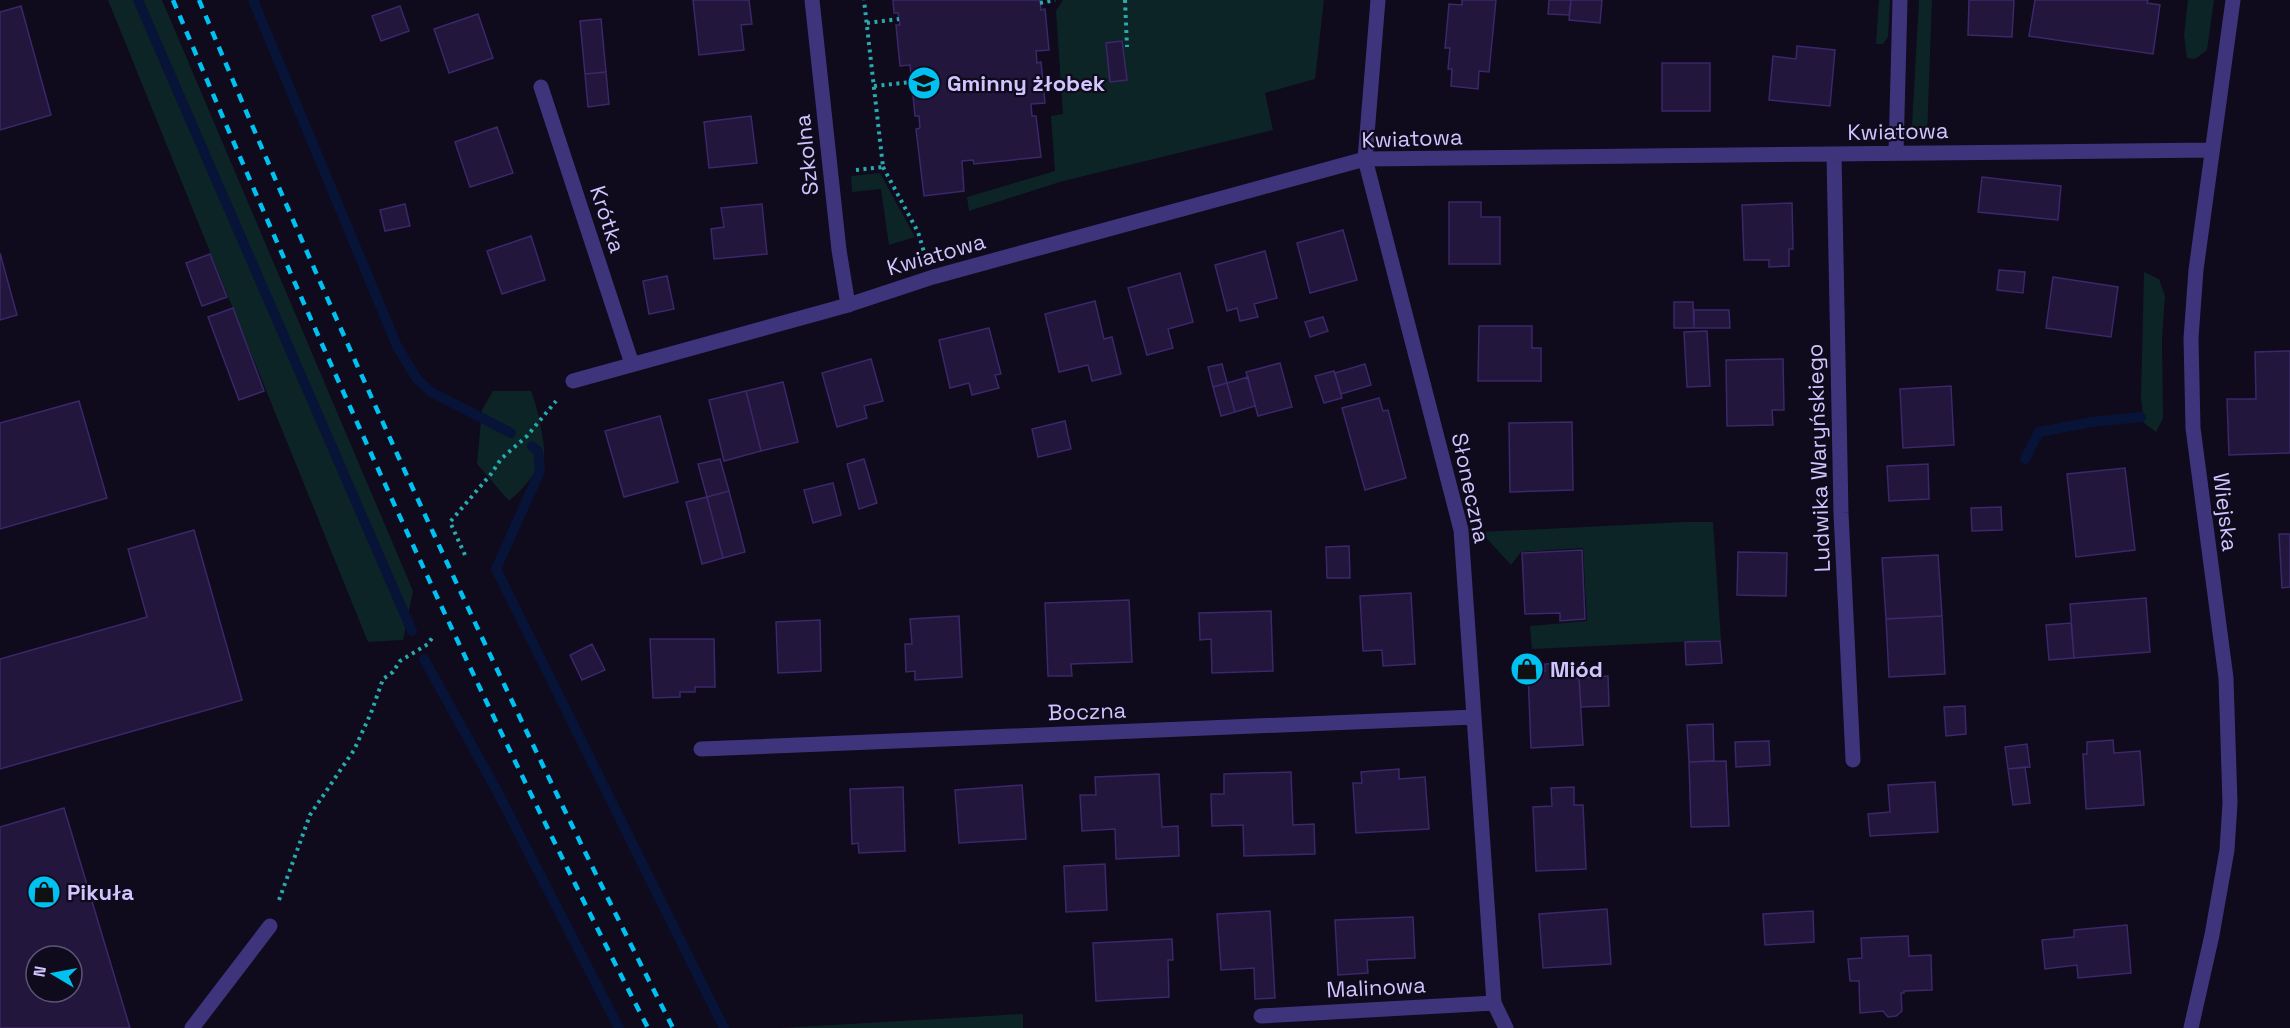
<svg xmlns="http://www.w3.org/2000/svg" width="2290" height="1028" font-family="'Space Grotesk',sans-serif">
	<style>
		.green { fill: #0d2426 }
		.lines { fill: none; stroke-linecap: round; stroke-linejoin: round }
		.stream { stroke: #071438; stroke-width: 10 }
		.building { fill: #22163d; stroke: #3b276a; stroke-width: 1.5; fill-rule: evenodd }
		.path { stroke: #29aaaf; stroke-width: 4; stroke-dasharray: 3 4.5; stroke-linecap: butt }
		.service { stroke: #3e347c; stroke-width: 15 }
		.minor { stroke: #3e347c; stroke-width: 15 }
		.rail { stroke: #00c1f0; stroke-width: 4.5; stroke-dasharray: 9 8; stroke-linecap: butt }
		.labels { text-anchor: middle; stroke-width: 4.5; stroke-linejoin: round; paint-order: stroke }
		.poi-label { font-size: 22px; font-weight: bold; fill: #d1c5ff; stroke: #0f0a1c; text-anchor: start }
		.street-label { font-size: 22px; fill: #d1c5ff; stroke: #0f0a1c }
	</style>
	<rect width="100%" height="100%" fill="#0f0a1c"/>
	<path class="green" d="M108,0H162L413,591L403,640L368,642Z
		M1063,0H1324L1315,79L1265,93L1273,130L1063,181L969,211L967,197L1055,171L1051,116L1063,114L1056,11Z
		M1879,0H1890L1888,37L1883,44H1876Z
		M1919,0H1932L1927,137L1916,134L1912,126Z
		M2188,0H2214L2207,50L2195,59L2187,58L2184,35Z
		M880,173L915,237L889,245L881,189L852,192L851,176Z
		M2144,272L2159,279L2165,296L2162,338L2163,418L2156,432L2144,423L2141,398Z
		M493,391H531C536,401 546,446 544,456C541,469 519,493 509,501L477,464L482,410Z
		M1684,522H1713L1721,640L1532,649L1530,626L1587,621L1583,548L1521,552L1511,565L1481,532Z
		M1023,1014V1028H780Z"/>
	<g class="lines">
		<path class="stream" d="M138,0L412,631
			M253,0L397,346L417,379L431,392L511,433
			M532,446L538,451L540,471L496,569L724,1028
			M2025,459L2039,432L2092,422L2141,417
			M424,659L496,789L619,1028"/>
	</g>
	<path class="building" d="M693,0H749L752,24L741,25L744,50L699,55Z
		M893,0H1040L1041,10L1045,9L1049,50L1036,51L1037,63L1041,62L1045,103L1031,104L1032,116H1036L1041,157L974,164L973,160L962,161L964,191L924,196L916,129L920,128L919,116H915L910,65L900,66L896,25H900L898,13H894Z
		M1462,0H1496L1489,72L1479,71L1478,89L1451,86L1452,69H1448L1450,48H1445L1449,4L1462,5Z
		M1549,0H1571L1569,15L1548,14Z
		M1571,0H1602L1600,23L1569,20Z
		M1969,0H2014L2012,37L1968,35Z
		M2035,0H2148L2147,3L2160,5L2153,54L2029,36Z
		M21,6L51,115L0,130V12Z
		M400,6L409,31L381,41L372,16Z
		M478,14L493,58L449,73L434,29Z
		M601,19L606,72L585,74L580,21Z
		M1122,41L1127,80L1110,82L1106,43Z
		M1797,46L1835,50L1830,106L1769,100L1773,56L1796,59Z
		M1662,63H1710V111H1662Z
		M606,72L609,104L588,107L585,74Z
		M751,116L757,163L709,168L704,122Z
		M497,127L513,173L470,187L455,142Z
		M1982,177L2061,186L2058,220L1978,212Z
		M1449,202H1481V217H1500V264H1449Z
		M1792,203L1793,249H1789V266L1769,267V260H1744L1742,205Z
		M405,204L410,226L385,231L380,210Z
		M762,204L767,254L714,259L711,229L724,227L721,208Z
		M1343,230L1357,280L1310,293L1297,243Z
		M531,236L545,280L502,294L487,251Z
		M1265,251L1277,298L1254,304L1258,317L1240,321L1237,308L1227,311L1215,265Z
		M0,253L17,315L0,320Z
		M210,254L227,297L202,306L186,263Z
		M1999,270L2025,272L2023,293L1997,290Z
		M1180,273L1193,322L1168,329L1173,348L1147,355L1128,288Z
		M667,276L674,309L649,314L643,281Z
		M2053,277L2118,287L2111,337L2046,328Z
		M1095,301L1104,339L1112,337L1121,374L1092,381L1088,365L1059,372L1045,314Z
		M1674,302H1693L1694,328H1674Z
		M233,308L264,391L239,400L208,317Z
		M1694,310H1729L1730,328H1694Z
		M1323,317L1328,331L1310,337L1305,322Z
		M1479,326H1532V348H1541V381H1478Z
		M989,328L1001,374L995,375L999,388L972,395L969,383L950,388L939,340Z
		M1707,331L1710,386L1687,387L1684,332Z
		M2290,351V453L2229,455L2227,399H2256L2255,352Z
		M871,359L883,401L864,406L867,418L837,427L822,373Z
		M1783,359L1784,410H1772L1773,425L1727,426L1726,360Z
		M1280,363L1292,407L1258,416L1246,372Z
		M1222,364L1227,383L1213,387L1208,367Z
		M1365,364L1371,385L1341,394L1335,373Z
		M1334,371L1342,398L1324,403L1315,376Z
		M1248,377L1255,406L1235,412L1227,383Z
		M783,382L798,442L761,451L746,391Z
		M1227,383L1235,412L1221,416L1213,387Z
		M1951,386L1954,445L1903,448L1900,389Z
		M746,391L761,451L724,461L709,400Z
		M1379,398L1383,411L1388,410L1406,478L1365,490L1342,408Z
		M79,401L107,498L0,529V423Z
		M660,416L678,482L624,497L605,431Z
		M1065,421L1071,449L1038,457L1032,429Z
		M1572,422L1573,490L1510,492L1509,423Z
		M720,459L729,491L707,497L698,464Z
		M864,459L877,503L859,509L847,464Z
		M1928,464L1929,499L1889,501L1887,466Z
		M2125,468L2135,550L2076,557L2067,474Z
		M833,483L841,515L813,523L804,490Z
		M729,491L745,552L723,558L707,497Z
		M707,497L723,558L702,564L686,502Z
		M2001,507L2002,530L1972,531L1971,508Z
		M194,530L242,700L0,769V659L147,617L128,549Z
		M2279,534H2290V587L2282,588Z
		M1349,546L1350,578H1327L1326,547Z
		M1582,550L1585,619L1560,621V613L1525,614L1522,553Z
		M1738,552L1787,553L1786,596L1737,595Z
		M1938,555L1942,616L1886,619L1882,558Z
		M1411,593L1415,664L1383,666L1382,650L1363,651L1360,596Z
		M2146,598L2150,652L2074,658L2070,604Z
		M1129,600L1132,662L1071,664L1072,676H1048L1045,603Z
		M1271,611L1273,671L1212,673L1211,639L1200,640L1199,613Z
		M959,616L962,677L915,680V671L906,672L905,644H912L910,619Z
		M1942,616L1945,674L1889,677L1886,619Z
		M820,620L821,671L778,673L776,622Z
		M2071,623L2074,658L2049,660L2046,625Z
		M650,639H714L715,687H695V692H680V697L653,698Z
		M1720,641L1722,663L1686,665L1685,642Z
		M592,644L605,670L582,680L570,655Z
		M1569,663L1570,678H1579L1583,745L1531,748L1528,672L1545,671V664Z
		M1608,676L1609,706L1581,707L1579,678Z
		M1965,706L1966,734L1946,736L1944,707Z
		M1713,724L1714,761L1689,762L1687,725Z
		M2113,740L2114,753L2140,751L2144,805L2086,809L2083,754H2087V742Z
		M1769,741L1770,765L1736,767L1735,742Z
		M2027,744L2030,767L2008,769L2005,747Z
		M1726,761L1729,826L1691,827L1689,762Z
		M2025,767L2030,803L2013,805L2008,769Z
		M1399,769V779L1425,777L1429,829L1356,833L1353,783H1362L1361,772Z
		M1291,772L1293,825L1314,824L1315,854L1244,856L1243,825L1212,826L1211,794H1224V774Z
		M1159,774L1162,827L1178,826L1179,856L1116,859L1115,829L1082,831L1080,795H1096L1095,777Z
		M1935,782L1938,832L1870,836L1868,814L1890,812L1888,785Z
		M1022,785L1026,839L959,843L955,790Z
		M903,787L905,851L859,853L858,843L852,844L850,789Z
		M1574,787V805H1583L1586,869L1536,871L1533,807L1552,806L1551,788Z
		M64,808L130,1028H0V827ZM36,956H72V992H36Z
		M1105,864L1107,910L1066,912L1064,866Z
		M1607,909L1611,964L1543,968L1539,914Z
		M1270,911L1275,998L1255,999L1254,968L1221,970L1217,914Z
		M1813,911L1814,942L1765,945L1763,914Z
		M1413,917L1415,958L1367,960L1368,973L1338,975L1335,920Z
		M2127,925L2131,973L2078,978L2077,965L2045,969L2042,940L2074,937V930Z
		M1908,936L1909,956L1931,955L1932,990L1904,991V993H1901L1902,1011L1896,1016L1888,1017L1883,1011L1860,1013L1859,981H1850L1848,959L1862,958L1861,938Z
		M1172,939L1173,960H1168L1169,997L1096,1001L1093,943Z"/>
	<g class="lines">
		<path class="path" d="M1125,0L1127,47
			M1040,3L1055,0
			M867,23L899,19
			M874,86L912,82
			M883,167L918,232L924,252
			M856,170L883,167L864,0
			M465,555L450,522L491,474L501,459L527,436L556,401
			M279,900L310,815L354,750L371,713L383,679L393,672L400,661L428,644L434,635"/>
		<path class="service" d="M192,1028L270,926"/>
		<path class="minor" d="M812,0L839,250L848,305
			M1378,0L1365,159L1461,530L1494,1003L1506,1028
			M541,87L632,364
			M1896,152L1900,0
			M1834,155L1841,513L1853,760
			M573,381L848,305L933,277L1365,159L2211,150
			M701,749L1474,717
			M1261,1016L1494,1003
			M2191,1028L2212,935L2227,850L2230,803L2226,678L2193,428L2191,338L2196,270L2233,0"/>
		<path class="rail" d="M173,0C320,348 475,692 648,1028
			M199,0C345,348 502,692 673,1028"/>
	</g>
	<defs>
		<g id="school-disc" transform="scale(1.725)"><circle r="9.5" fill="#00c1f0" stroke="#0f0a1c"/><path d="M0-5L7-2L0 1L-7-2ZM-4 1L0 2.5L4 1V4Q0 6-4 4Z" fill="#111"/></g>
		<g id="shop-disc" transform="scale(1.725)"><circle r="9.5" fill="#00c1f0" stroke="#0f0a1c"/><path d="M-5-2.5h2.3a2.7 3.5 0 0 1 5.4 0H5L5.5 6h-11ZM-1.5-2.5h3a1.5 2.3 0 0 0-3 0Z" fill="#111"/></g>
	</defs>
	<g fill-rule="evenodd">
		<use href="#school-disc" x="924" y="83"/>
		<use href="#shop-disc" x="1527" y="669"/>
		<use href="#shop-disc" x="44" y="892"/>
	</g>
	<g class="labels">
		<g class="poi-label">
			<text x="947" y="91">Gminny żłobek</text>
			<text x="1550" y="677">Miód</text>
			<text x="67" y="900">Pikuła</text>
		</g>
		<g class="street-label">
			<text transform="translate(1898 131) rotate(-1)" y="8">Kwiatowa</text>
			<text transform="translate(1412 138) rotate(-2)" y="8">Kwiatowa</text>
			<text transform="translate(806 155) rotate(-96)" y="8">Szkolna</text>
			<text transform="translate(608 219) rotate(72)" y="8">Krótka</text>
			<text transform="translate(936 254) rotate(-16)" y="8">Kwiatowa</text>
			<text transform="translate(1818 458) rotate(-92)" y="8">Ludwika Waryńskiego</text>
			<text transform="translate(1471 488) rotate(78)" y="8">Słoneczna</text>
			<text transform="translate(2226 512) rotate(83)" y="8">Wiejska</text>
			<text transform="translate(1087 711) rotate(-2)" y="8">Boczna</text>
			<text transform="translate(1376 987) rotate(-3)" y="8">Malinowa</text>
		</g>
	</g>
	<g transform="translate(54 974) rotate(280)"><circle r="28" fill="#0f0a1c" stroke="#5d5577" stroke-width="1.5"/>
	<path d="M0-4.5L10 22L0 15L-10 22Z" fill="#00c1f0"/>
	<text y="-9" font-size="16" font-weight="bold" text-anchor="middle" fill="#d1c5ff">N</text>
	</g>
</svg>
